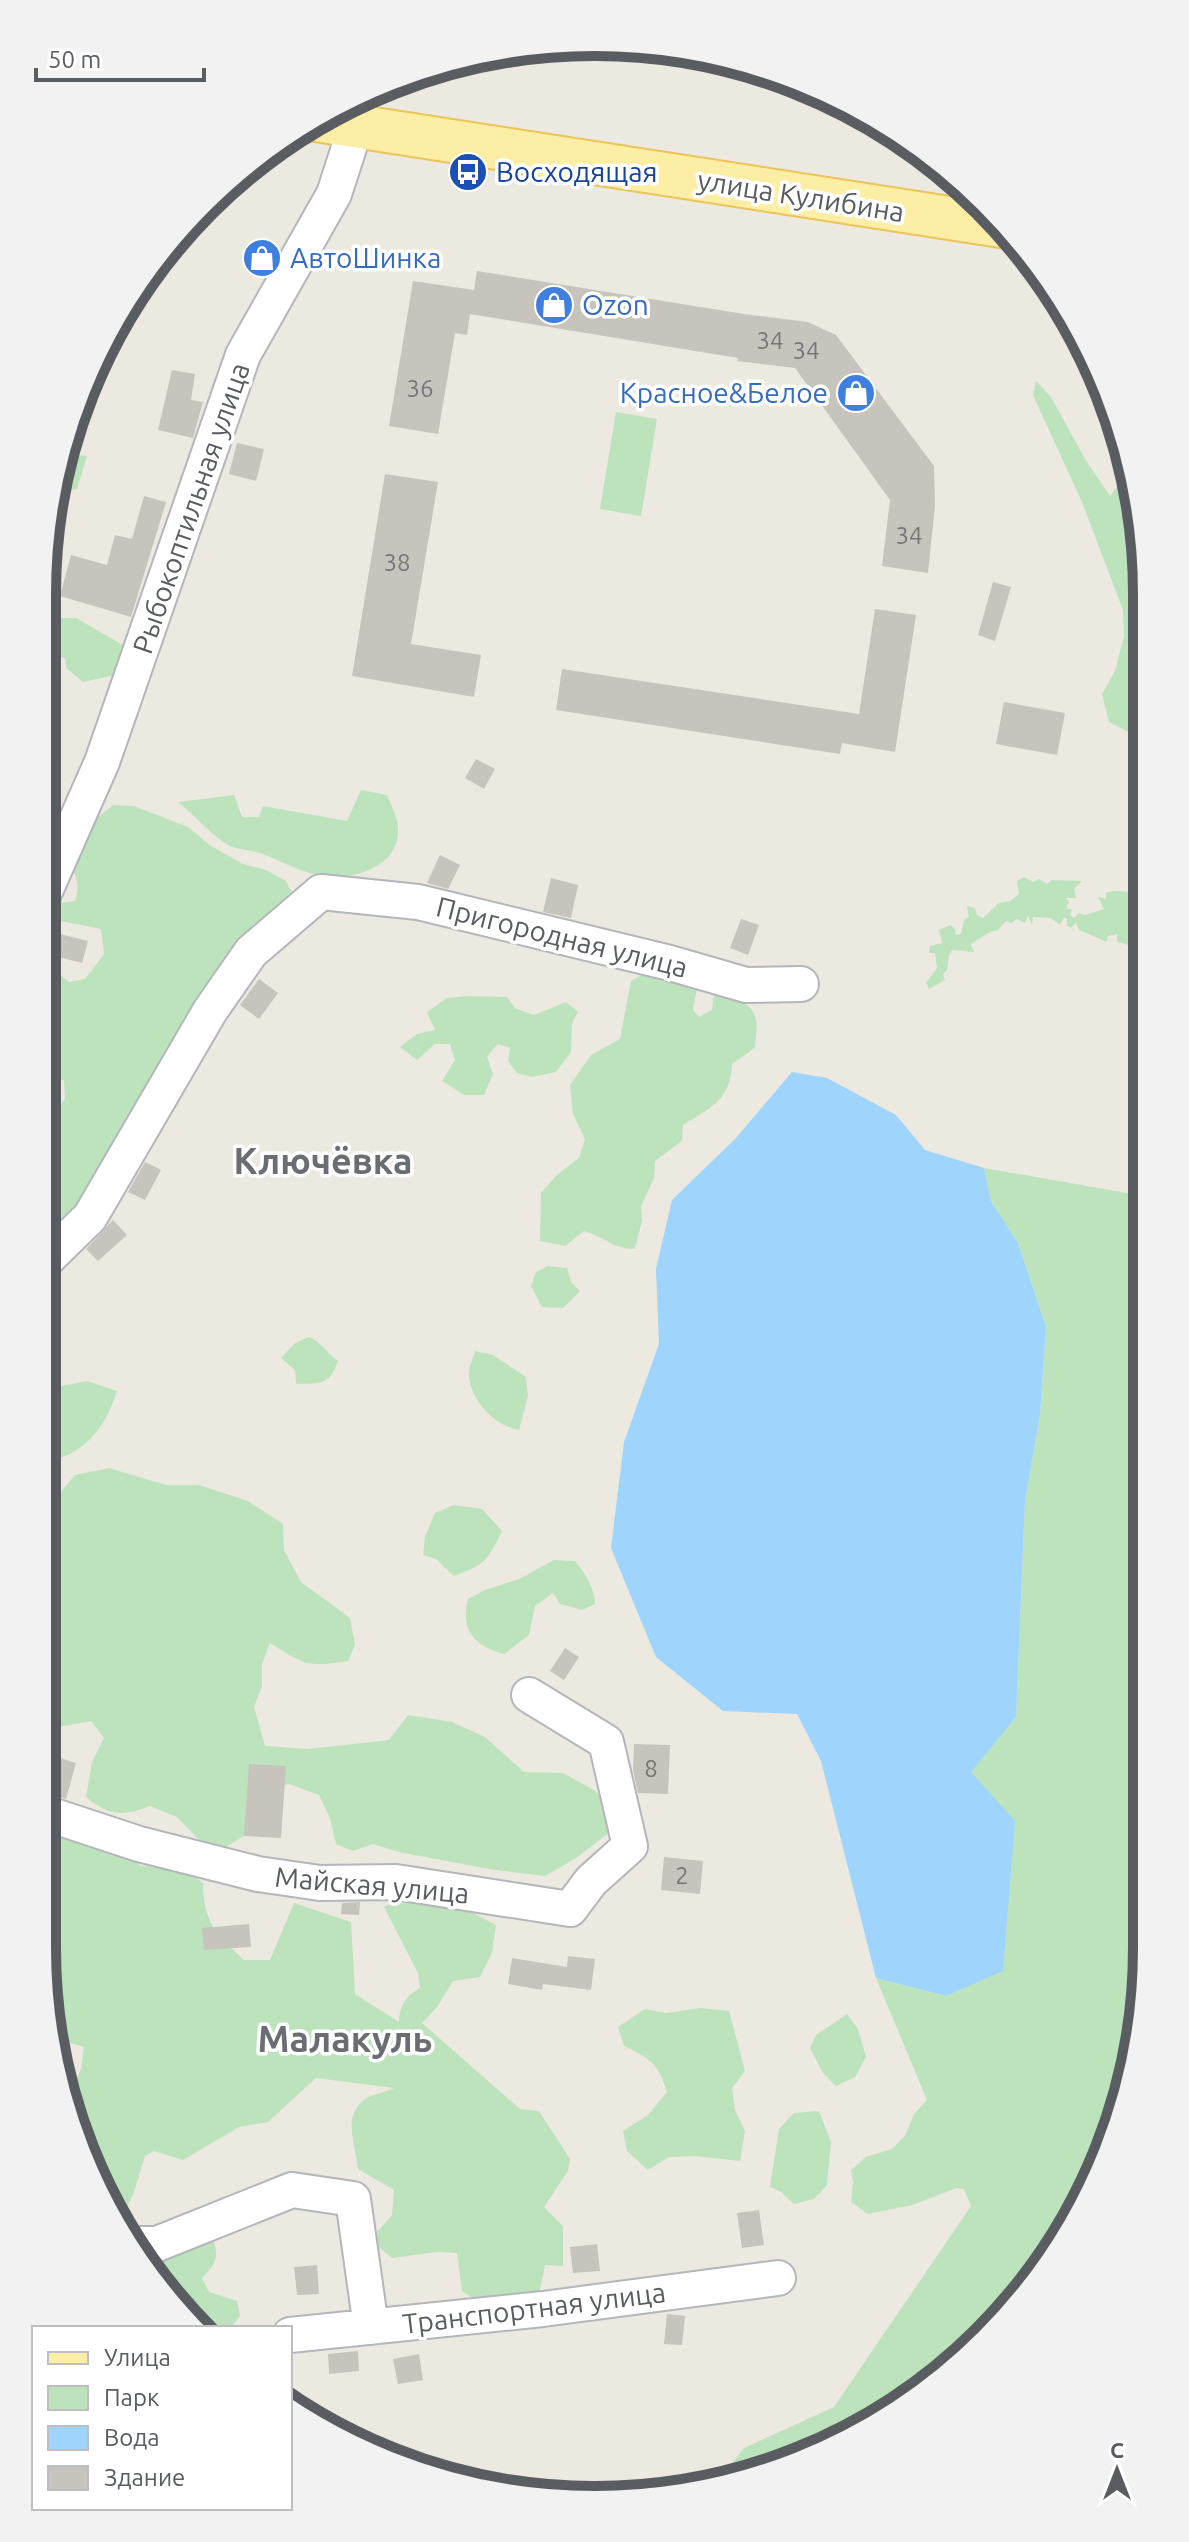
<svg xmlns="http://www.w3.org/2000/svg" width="1189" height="2542" font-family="Ubuntu,sans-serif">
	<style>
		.green { fill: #bde3bd }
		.water { fill: #9fd4fc }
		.building { fill: #c6c4bd }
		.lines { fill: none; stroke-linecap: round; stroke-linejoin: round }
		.minor-casing { stroke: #b3b6bb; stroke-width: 38 }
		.major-casing { stroke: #ecc358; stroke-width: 46 }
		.minor { stroke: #fff; stroke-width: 34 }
		.major { stroke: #fceea4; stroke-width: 42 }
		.labels { text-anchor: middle; stroke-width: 7; stroke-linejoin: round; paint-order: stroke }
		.number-label { font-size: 24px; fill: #747678 }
		.transit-label { font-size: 28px; fill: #164399; stroke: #fff; text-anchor: start }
		.street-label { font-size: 28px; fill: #595c61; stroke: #fff }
		.shop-label { font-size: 28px; fill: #366cbe; stroke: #fff; text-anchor: start }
		.district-label { font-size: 36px; font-weight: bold; fill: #6a6e73; stroke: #fff }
		.rim { fill: none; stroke: #595c61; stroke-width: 10 }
	</style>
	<rect width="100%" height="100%" fill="#ece9e0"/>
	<path class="green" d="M1036,381L1051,397L1085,459L1110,496L1119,484L1142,532L1143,734L1135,735L1109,722L1102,694L1115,671L1124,636L1123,610L1082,502L1033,395Z
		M616,412L657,419L641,516L600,509Z
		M63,454L87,456L77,489L52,493Z
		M42,612L52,618H76L128,648L115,675L83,682L66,668L65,658L42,651Z
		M361,790L387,795C392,807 398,817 398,830C399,867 353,880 324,876C301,873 282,861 260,853C251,850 239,850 230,846C211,836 195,815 178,802L234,795L242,817H259L263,806L347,821Z
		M113,805L134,806L188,827L211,846L243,864L266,870L286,881L296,901L80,1206L42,1251V1128L65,1099L64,1080L42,1078V967L47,964L69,982L85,979L104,954L101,929L56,920L50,904L75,901C79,886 79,878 69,866L91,823Z
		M1024,877L1033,882L1039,879L1047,884L1052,880L1082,881L1074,889L1076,898H1066L1069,902L1066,909H1072L1070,915L1074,918L1079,913L1085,915L1104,909L1098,897L1106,899V893C1115,888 1132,894 1143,892L1144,946L1137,939L1129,945L1117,942V934L1108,936L1107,942L1079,930L1076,922L1071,928L1067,926V919L1064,917L1060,925L1051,918L1033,917L1032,925L1028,915L1025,923L1017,919L1011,923L1006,921L998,930L990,932L971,944L974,952L952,950L949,955L947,970L943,974L945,980L929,989L926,983L937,968L935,953H929L930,946L942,943L939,930L950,925L955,929L956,935L961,934L964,920L969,917L967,906L975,908L977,915L983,918L999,903L1010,901L1019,894L1017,881Z
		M668,974L697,988L693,1010L699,1017L712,1010L714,995C731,995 752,1000 756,1020C758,1028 755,1040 755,1048L732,1064C731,1100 710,1108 683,1125L682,1141L655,1161L654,1178L641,1206L642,1221L635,1249C612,1249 605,1237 584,1231L565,1246L540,1241L541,1193L557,1175L579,1158L585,1139L573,1114L570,1085L591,1055L620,1039L631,981L642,975Z
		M468,996L507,997L515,1008L534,1015L566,1002L578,1012L572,1023L571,1052L556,1072L532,1077L517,1073L508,1061L510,1048L498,1044L487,1056L493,1074L484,1095H464L442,1081L455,1060L450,1044H435L417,1060L400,1047L417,1034L435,1030L427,1012L447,998Z
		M984,1168L1144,1196L1147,1948L1136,2056L1105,2158L1010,2312L870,2426L715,2485L744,2448L834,2407L971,2206L964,2189L957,2188L912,2205L868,2214L851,2202L853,2182L851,2170L866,2157L892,2149L905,2136L914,2114L927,2100L876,1978L946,1996L1003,1970L1014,1821L970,1772L1016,1717L1025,1501L1040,1415L1046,1327L1018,1243L991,1201Z
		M548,1266L567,1268L571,1282L580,1291L563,1308L542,1307L531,1286L536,1272Z
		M309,1337C322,1342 326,1353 338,1361C329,1386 321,1383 296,1384L295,1370L281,1358L295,1343Z
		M475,1351L493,1355L526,1377L528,1396L519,1430C495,1426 471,1401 469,1376C468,1368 473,1359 475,1351Z
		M87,1381L117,1391C105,1429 83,1457 42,1462V1396H48L61,1386Z
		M109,1468L166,1485H199L248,1501L283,1524L284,1550L301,1582L350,1618L355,1645L348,1661C305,1668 305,1664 270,1643L262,1664V1686L254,1707L265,1746L308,1749L389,1740L408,1715L452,1722L485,1737L524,1772L563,1773L594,1790L614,1810L610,1832L576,1858L545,1876L489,1869L399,1852L373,1844L353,1851L336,1844L330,1818L319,1795L289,1784L263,1789L244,1836L222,1849L197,1838L177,1817L150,1806C121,1817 110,1816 86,1797L92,1762L104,1738L91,1721L42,1730V1507L55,1499L75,1475Z
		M454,1505L482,1509L502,1531C487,1561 486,1564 454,1576L436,1559L423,1555L425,1537L435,1513Z
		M554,1560L575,1561C586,1575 594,1586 595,1604L582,1610L560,1604L553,1593L535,1606L529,1635L504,1654C474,1646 460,1630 468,1599L485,1590L519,1579Z
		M42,1827L122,1852L141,1866L185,1869L203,1883C203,1922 217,1935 244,1960H270L294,1903L351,1922L355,1994L399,2022C400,2006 404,1997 420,1988L418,1973L384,1907L401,1899L467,1910L496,1925L492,1953L480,1977L453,1981L437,2007L422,2023L520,2109L539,2111L570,2159L568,2171L544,2207L563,2226V2266L545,2265L539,2294L477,2301L462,2291L457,2253L437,2252L392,2258L379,2247L377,2232L392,2215L394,2190L358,2169C355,2143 340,2110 371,2096C379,2093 389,2091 394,2088L316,2078L268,2122L239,2127L183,2160L154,2151L145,2156L133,2195L120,2221L115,2222L71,2126L66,2095H70L81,2069L84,2047L57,2039L42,1947Z
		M701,2008L729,2011L745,2071L732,2088L735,2110L745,2131L740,2161L695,2156L669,2157L648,2170L627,2151L623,2131L648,2115L667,2092C658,2063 651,2059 624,2046L618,2027L645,2009L666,2013Z
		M847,2014L858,2029L866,2057L855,2077L836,2086L823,2073L810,2048L816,2035Z
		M819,2111L831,2142L827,2185L814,2199L794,2204L781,2192L770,2187L779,2129L794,2113Z
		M212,2237C220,2256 216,2264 202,2278L209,2292L237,2301L240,2316L231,2328H199L179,2311L140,2257Z"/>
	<path class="water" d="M792,1072L827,1078L896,1115L925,1150L984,1168L991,1201L1018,1243L1046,1327L1040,1415L1025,1501L1016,1717L971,1772L1015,1821L1003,1971L946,1996L876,1978L821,1761L797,1714L723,1711L656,1657L611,1548L624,1442L659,1344L656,1269L672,1200L735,1139Z"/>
	<path class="building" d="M477,271L744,314L808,322L836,335L934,466L935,506L928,573L882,566L890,500L795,368L737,361L738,358L470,314L467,335L455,333L438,434L389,426L413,281L474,290Z
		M172,370L195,374L191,400L203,402L193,438L158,430Z
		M237,443L264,449L256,481L229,474Z
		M385,474L438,482L411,644L481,655L474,697L352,676Z
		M144,496L166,502L131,617L60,596L71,555L107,565L115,535L132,539Z
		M993,582L1011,587L995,641L978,635Z
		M875,609L916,615L895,752L842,743L840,754L556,710L562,669L859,714Z
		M1004,702L1065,713L1057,755L996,744Z
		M476,759L495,769L484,789L465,778Z
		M440,855L460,865L448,889L427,883Z
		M551,878L578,885L571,918L543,912Z
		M741,919L759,925L748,955L730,948Z
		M52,932L88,941L82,963L47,954Z
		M259,979L278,993L259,1019L240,1005Z
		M145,1162L161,1170L145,1200L128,1192Z
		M113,1220L127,1235L98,1261L86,1249Z
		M565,1648L579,1657L564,1680L550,1671Z
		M634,1744L670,1745L668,1794L638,1793L633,1770Z
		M57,1757L76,1763L66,1799L47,1793Z
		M249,1764L286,1766L281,1838L244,1836Z
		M664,1857L703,1861L700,1894L661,1890Z
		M360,1902L359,1915L341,1914L342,1903Z
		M249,1924L251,1947L204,1950L202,1928Z
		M568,1956L595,1959L591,1990L543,1984L542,1990L508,1984L512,1958L567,1967Z
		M759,2210L764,2245L742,2248L737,2213Z
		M597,2244L600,2271L573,2273L570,2247Z
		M317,2265L319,2294L297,2295L294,2267Z
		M667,2314L685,2316L682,2345L664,2344Z
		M358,2351L359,2371L329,2374L328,2354Z
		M419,2354L423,2380L398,2384L393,2359Z"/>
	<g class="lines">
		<g class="minor-casing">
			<path id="minor" d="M42,898L102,762L243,355L334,194L356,126
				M42,1264L90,1217L210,1011L251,952L321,892L418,902L670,963L746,985L801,984
				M42,1812L139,1844L258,1874L320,1883L396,1882L570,1909L591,1881L630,1846L606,1742L529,1695
				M130,2244H157L292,2190L353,2199L371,2327
				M290,2335L543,2309L778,2278"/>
		</g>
		<g class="major-casing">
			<path id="major" d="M316,120L1001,226"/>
		</g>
		<use href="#minor" class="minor"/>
		<use href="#major" class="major"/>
	</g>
	<defs>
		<g id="bus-disc" transform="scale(2)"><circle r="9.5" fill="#1a4fb4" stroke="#fff"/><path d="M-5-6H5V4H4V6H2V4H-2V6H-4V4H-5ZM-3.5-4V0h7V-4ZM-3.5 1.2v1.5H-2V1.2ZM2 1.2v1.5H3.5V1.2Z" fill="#fff"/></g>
		<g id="shop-disc" transform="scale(2)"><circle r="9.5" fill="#3f7fe0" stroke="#fff"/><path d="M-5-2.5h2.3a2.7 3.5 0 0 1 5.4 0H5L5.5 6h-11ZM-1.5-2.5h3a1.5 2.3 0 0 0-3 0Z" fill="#fff"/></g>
	</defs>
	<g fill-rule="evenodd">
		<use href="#bus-disc" x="468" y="172"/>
		<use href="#shop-disc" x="262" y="258"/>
		<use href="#shop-disc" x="554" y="305"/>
		<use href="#shop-disc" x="856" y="393"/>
	</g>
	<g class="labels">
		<g class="number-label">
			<text x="770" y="349">34</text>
			<text x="806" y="359">34</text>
			<text x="420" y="397">36</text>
			<text x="909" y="544">34</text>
			<text x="397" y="571">38</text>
			<text x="651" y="1777">8</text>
			<text x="682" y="1884">2</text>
		</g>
		<g class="transit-label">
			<text x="496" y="182">Восходящая</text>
		</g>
		<g class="street-label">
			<text transform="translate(801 196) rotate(9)" y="10">улица Кулибина</text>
			<text transform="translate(191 508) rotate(-71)" y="10">Рыбокоптильная улица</text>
			<text transform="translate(562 937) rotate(14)" y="10">Пригородная улица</text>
			<text transform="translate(372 1885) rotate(5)" y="10">Майская улица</text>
			<text transform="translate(534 2308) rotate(-7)" y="10">Транспортная улица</text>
		</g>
		<g class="shop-label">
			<text x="290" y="268">АвтоШинка</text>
			<text x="582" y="315">Ozon</text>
			<text x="828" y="403" text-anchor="end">Красное&amp;Белое</text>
		</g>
		<g class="district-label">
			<text x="323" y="1174">Ключёвка</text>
			<text x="345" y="2052">Малакуль</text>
		</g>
	</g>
	<path d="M0 0H1189V2542H0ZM594 56H595A538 538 0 0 1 1133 594V1948A538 538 0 0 1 595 2486H594A538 538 0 0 1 56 1948V594A538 538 0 0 1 594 56Z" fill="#f2f2f2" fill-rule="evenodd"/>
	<path class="rim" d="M594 56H595A538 538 0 0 1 1133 594V1948A538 538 0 0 1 595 2486H594A538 538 0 0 1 56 1948V594A538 538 0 0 1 594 56Z"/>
	<rect x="32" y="2326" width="260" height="184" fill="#ffffff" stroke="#bdbec0" stroke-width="2"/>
	<rect x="48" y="2352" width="40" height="12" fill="#fceea4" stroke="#bdbec0" stroke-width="2"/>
	<text x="104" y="2366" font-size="24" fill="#595c61">Улица</text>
	<rect x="48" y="2386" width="40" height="24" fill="#bde3bd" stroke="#bdbec0" stroke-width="2"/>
	<text x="104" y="2406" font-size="24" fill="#595c61">Парк</text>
	<rect x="48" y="2426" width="40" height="24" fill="#9fd4fc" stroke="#bdbec0" stroke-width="2"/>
	<text x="104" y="2446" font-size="24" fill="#595c61">Вода</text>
	<rect x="48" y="2466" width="40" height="24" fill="#c6c4bd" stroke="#bdbec0" stroke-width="2"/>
	<text x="104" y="2486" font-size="24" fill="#595c61">Здание</text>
	<g transform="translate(1117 2470)" stroke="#ffffff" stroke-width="6" paint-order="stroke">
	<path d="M0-6L14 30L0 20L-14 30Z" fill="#595c61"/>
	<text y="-12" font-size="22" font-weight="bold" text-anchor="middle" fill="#595c61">С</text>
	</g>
	<path d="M36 68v12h168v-12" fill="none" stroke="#595c61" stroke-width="4"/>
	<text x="48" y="68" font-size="24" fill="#595c61" stroke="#ffffff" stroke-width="6" paint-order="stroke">50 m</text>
</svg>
